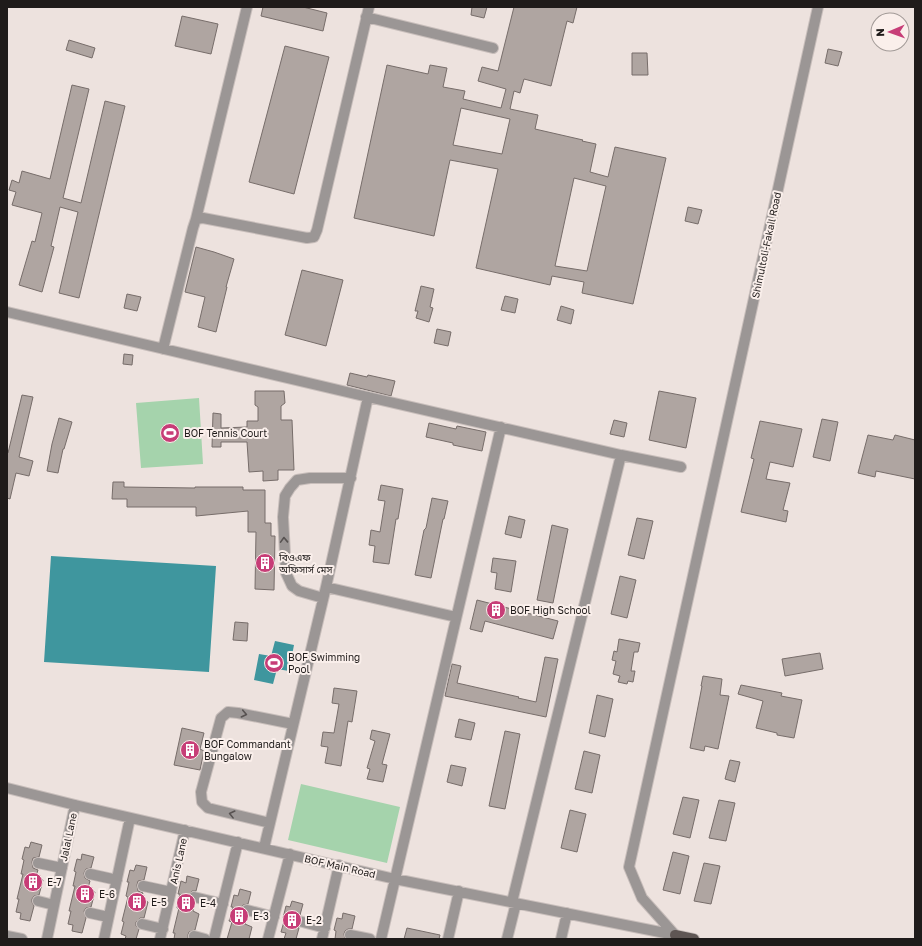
<svg xmlns="http://www.w3.org/2000/svg" width="922" height="946" font-family="'Golos Text','Noto Sans Bengali',sans-serif">
	<style>
		.green { fill: #a5d3ac }
		.water { fill: #3f969e }
		.building { fill: #afa5a1; stroke: #776d6a; fill-rule: evenodd }
		.lines { fill: none; stroke-linecap: round; stroke-linejoin: round }
		.minor-casing { stroke: #c8bebb; stroke-width: 12 }
		.primary-casing { stroke: #c8bebb; stroke-width: 12 }
		.minor { stroke: #9b9695; stroke-width: 10 }
		.primary { stroke: #5f5654; stroke-width: 10 }
		.oneway { stroke: #575251 }
		.labels { text-anchor: middle; stroke-width: 4; stroke-linejoin: round; paint-order: stroke }
		.street-label { font-size: 10px; fill: #1f1b1a; stroke: #faefeb }
		.poi-label { font-size: 10px; fill: #1f1b1a; stroke: #faefeb; text-anchor: start }
	</style>
	<rect width="100%" height="100%" fill="#ede2de"/>
	<path class="green" d="M199,398L203,464L141,468L136,403Z
		M301,784L400,807L387,863L288,840Z"/>
	<path class="water" d="M51,556L216,566L209,672L44,662Z
		M275,641L294,645L289,671L277,669L273,684L254,680L259,654L271,656Z"/>
	<path class="building" d="M263,7H303L327,13L323,31L261,16Z
		M472,7H487L484,18L471,15Z
		M514,7H577L573,23L567,21L551,86L524,79L520,93L514,91L510,109L538,115L535,129L583,140L582,141L596,144L590,172L608,177L615,147L666,158L633,304L582,293L584,282L552,276L550,285L476,268L498,169L450,160L434,236L354,218L387,65L428,74L430,65L447,68L443,87L465,91L463,99L501,108L506,89L478,81L482,67L498,71ZM461,108L510,119L502,154L453,145ZM574,178L606,186L587,271L555,266Z
		M182,16L218,24L211,54L175,46Z
		M69,40L95,48L92,58L66,50Z
		M285,46L329,57L294,194L249,182Z
		M828,49L842,52L838,66L825,63Z
		M632,53H647L648,75H632Z
		M72,85L89,89L63,198L81,203L105,101L125,106L79,298L59,293L78,212L60,207L51,246L54,247L42,292L19,285L32,241L35,242L42,213L12,205L16,192L9,190L12,180L19,183L22,171L50,179Z
		M688,207L702,210L698,224L685,221Z
		M196,247L214,252L234,259L226,287H227L216,332L198,327L205,297L185,292Z
		M302,270L343,280L326,346L285,335Z
		M421,286L434,289L430,307L433,308L429,322L416,318L418,311H415Z
		M127,294L141,297L137,311L124,308Z
		M505,296L518,299L515,313L501,310Z
		M561,306L574,310L571,324L557,320Z
		M437,329L451,332L448,346L434,343Z
		M124,354L133,355L132,365L123,364Z
		M350,373L367,377L368,375L395,381L391,396L347,385Z
		M255,391H284L285,403L281,406V420H292L294,470H278V480L263,481V471L249,472L247,442H221V447H212L213,413L221,414V428L247,427V421H258V407L255,405Z
		M659,391L696,398L686,448L649,440Z
		M22,395L33,397L19,457L33,461L29,476L16,473L10,499L7,498V453H8Z
		M59,418L72,422L64,449H63L58,473L47,471L52,444Z
		M822,419L838,422L830,461L813,457Z
		M614,420L627,423L624,437L610,434Z
		M760,421L802,429L793,467L770,462L766,479L790,483L783,510L788,511L786,522L741,512L754,459L751,458Z
		M429,423L456,429L457,426L486,432L482,451L453,445V443L426,437Z
		M868,435L893,440L895,435L915,440V479L876,471L875,477L858,473Z
		M113,482H124V487L195,488V487H243V490H265V523H271V536H275L274,590L255,589L256,532H248V511L196,516V507H127V499H112Z
		M381,485L403,489L398,519H396L389,564L373,562L375,546L369,545L371,530L380,532L385,501L378,500Z
		M432,498L448,501L444,519H443L431,578L415,575L424,530L426,528Z
		M509,516L525,520L521,538L505,534Z
		M637,518L653,521L644,559L628,555Z
		M552,525L568,529L553,603L537,600Z
		M493,558L516,561L511,592L495,589L497,573L491,572Z
		M620,576L636,580L627,618L611,614Z
		M477,600L558,621L553,639L485,621L482,632L470,629Z
		M235,622L248,623L247,641L233,640Z
		M619,639L640,643L638,652H634L631,671H635L633,682L628,681L627,684L618,682L620,676L613,674L616,661L612,660L614,651L617,652Z
		M820,653L823,669L785,676L782,659Z
		M545,657L558,659L546,717L445,696L452,664L461,666L457,683L519,697L518,698L536,702Z
		M703,676L722,679L720,695L729,696L718,749L705,746L704,751L690,748L702,686H701Z
		M741,685L782,693L781,696L802,700L794,738L777,735V733L756,728L763,701L738,694Z
		M334,688L357,691L352,722L348,721L341,766L325,763L328,747L321,746L323,732L334,733L339,704L332,703Z
		M597,695L613,699L605,737L589,733Z
		M459,719L475,723L471,740L455,737Z
		M182,728L204,733L200,749L204,751L200,770L174,765Z
		M372,730L390,734L382,764L387,765L383,782L367,779L370,769L367,768L375,741L370,739Z
		M505,731L520,734L505,809L489,806Z
		M584,751L600,755L592,793L575,789Z
		M730,760L740,762L735,782L725,779Z
		M451,765L466,768L462,786L447,782Z
		M683,797L699,800L690,838L673,834Z
		M719,800L735,803L726,841L709,838Z
		M570,810L586,814L577,852L561,848Z
		M31,842L42,845L39,857L33,858L32,862L33,868L38,870L36,876L43,880L39,895L34,896L32,899V902L34,906L30,921L20,919L21,913L16,912L19,899H17L23,874H21L24,860L22,859L25,847L29,848Z
		M673,852L689,856L680,894L663,890Z
		M82,854L94,857L91,868L86,869L84,873L85,878L90,881L88,888L95,892L91,907L86,908L84,911L86,918L82,933L72,931L73,925L68,924L71,911H69L75,886H73L76,872L74,871L77,859L81,860Z
		M704,863L720,866L711,904L694,901Z
		M136,865L147,867L144,880L138,881L137,885L138,891L143,893L141,899L148,902L144,918H140L136,922V926L139,929L136,939H125L126,936L121,934L124,922L122,921L128,897L126,896L129,882H127L130,870L134,871Z
		M187,876L199,879L196,891H192L188,896L189,901L194,904L193,911L199,914L195,930L189,932L188,935V939H174L175,933H173L179,908H177L180,894H178L181,881L186,883Z
		M240,889L251,892L248,904L243,905L241,909L242,914L247,917L245,924L252,927L249,939H227L232,922L229,921L233,907H231L234,895L238,896Z
		M292,901L303,904L300,915L295,916L293,920L294,925L299,928L296,939H284L286,933L281,932L285,918H283L286,906L290,907Z
		M343,913L355,916L352,929H348L345,931L344,934L345,939H335L336,931L334,930L337,918L342,919Z
		M407,928L440,935L439,939H404Z"/>
	<g class="lines">
		<g class="minor-casing">
			<path id="minor" d="M366,17L493,48
				M196,219L247,7
				M7,312L368,397L621,455L681,467
				M163,349L193,228L196,219L203,218L307,238L314,237L317,230L369,7
				M326,587L456,617
				M323,598L299,591L292,586L286,573L283,517L285,496L290,488L297,480L310,478H351
				M7,788L75,805L395,879L675,935
				M270,823L208,808L202,802L201,792L221,718L228,712L238,713L293,724
				M264,848L326,587L368,397
				M38,863L62,868
				M90,874L117,880
				M143,886L171,892
				M194,897L223,904
				M38,901L54,905
				M512,902L621,455
				M247,910L274,917
				M90,913L108,917
				M299,921L325,928
				M142,924L163,929
				M350,935L370,939
				M675,935L642,898L629,867L818,7
				M7,936L22,939
				M194,936L205,939
				M47,939L75,805
				M104,939L130,818
				M160,939L185,830
				M214,939L238,842
				M268,939L290,854
				M322,939L339,865
				M381,939L501,427
				M448,939L459,891
				M507,939L516,903
				M561,939L567,913"/>
		</g>
		<g class="primary-casing">
			<path id="primary" d="M675,935L694,939"/>
		</g>
		<use href="#minor" class="minor"/>
		<use href="#primary" class="primary"/>
	</g>
	<defs><path id="oneway-chevron" d="M-2-3.5L2.5 0L-2 3.5" fill="none" stroke-width="1.6" stroke-linecap="round" stroke-linejoin="round"/></defs>
	<g class="oneway">
		<use href="#oneway-chevron" transform="translate(284 540) rotate(-92)"/>
		<use href="#oneway-chevron" transform="translate(244 714) rotate(12)"/>
		<use href="#oneway-chevron" transform="translate(232 814) rotate(-166)"/>
	</g>
	<defs>
		<g id="stadium-disc" transform="scale(1)"><circle r="9.5" fill="#c73d77" stroke="#faefeb"/><path d="M0-5a6.5 5 0 1 0 0 10a6.5 5 0 1 0 0-10ZM-3.5-1.8h7v3.6h-7Z" fill="#fff"/></g>
		<g id="building-disc" transform="scale(1)"><circle r="9.5" fill="#c73d77" stroke="#faefeb"/><path d="M-4-6H4V6H1V3H-1V6H-4ZM-2.5-4.3h1.7v1.8h-1.7ZM.8-4.3h1.7v1.8H.8ZM-2.5-1h1.7V.8h-1.7ZM.8-1h1.7V.8H.8Z" fill="#fff"/></g>
	</defs>
	<g fill-rule="evenodd">
		<use href="#stadium-disc" x="170" y="433"/>
		<use href="#building-disc" x="265" y="563"/>
		<use href="#building-disc" x="496" y="610"/>
		<use href="#stadium-disc" x="274" y="663"/>
		<use href="#building-disc" x="190" y="750"/>
		<use href="#building-disc" x="33" y="882"/>
		<use href="#building-disc" x="85" y="894"/>
		<use href="#building-disc" x="137" y="902"/>
		<use href="#building-disc" x="186" y="903"/>
		<use href="#building-disc" x="239" y="916"/>
		<use href="#building-disc" x="292" y="920"/>
	</g>
	<g class="labels">
		<g class="street-label">
			<text transform="translate(766 245) rotate(-78)" y="4">Shimultoli-Fakail Road</text>
			<text transform="translate(68 837) rotate(-78)" y="4">Jalal Lane</text>
			<text transform="translate(178 861) rotate(-77)" y="4">Anis Lane</text>
			<text transform="translate(340 866) rotate(13)" y="4">BOF Main Road</text>
		</g>
		<g class="poi-label">
			<text x="184" y="437">BOF Tennis Court</text>
			<text x="279" y="561">বিওএফ<tspan x="279" dy="12">অফিসার্স মেস</tspan></text>
			<text x="510" y="614">BOF High School</text>
			<text x="288" y="661">BOF Swimming<tspan x="288" dy="12">Pool</tspan></text>
			<text x="204" y="748">BOF Commandant<tspan x="204" dy="12">Bungalow</tspan></text>
			<text x="47" y="886">E-7</text>
			<text x="99" y="898">E-6</text>
			<text x="151" y="906">E-5</text>
			<text x="200" y="907">E-4</text>
			<text x="253" y="920">E-3</text>
			<text x="306" y="924">E-2</text>
		</g>
	</g>
	<rect width="922" height="946" fill="none" stroke="#1f1b1a" stroke-width="16"/>
	<g transform="translate(890 32) rotate(268)"><circle r="19" fill="#faefeb" stroke="#a29a97"/>
	<path d="M0-3L7 15L0 10L-7 15Z" fill="#c73d77"/>
	<text y="-6" font-size="11" font-weight="bold" text-anchor="middle" fill="#1f1b1a">N</text>
	</g>
</svg>
